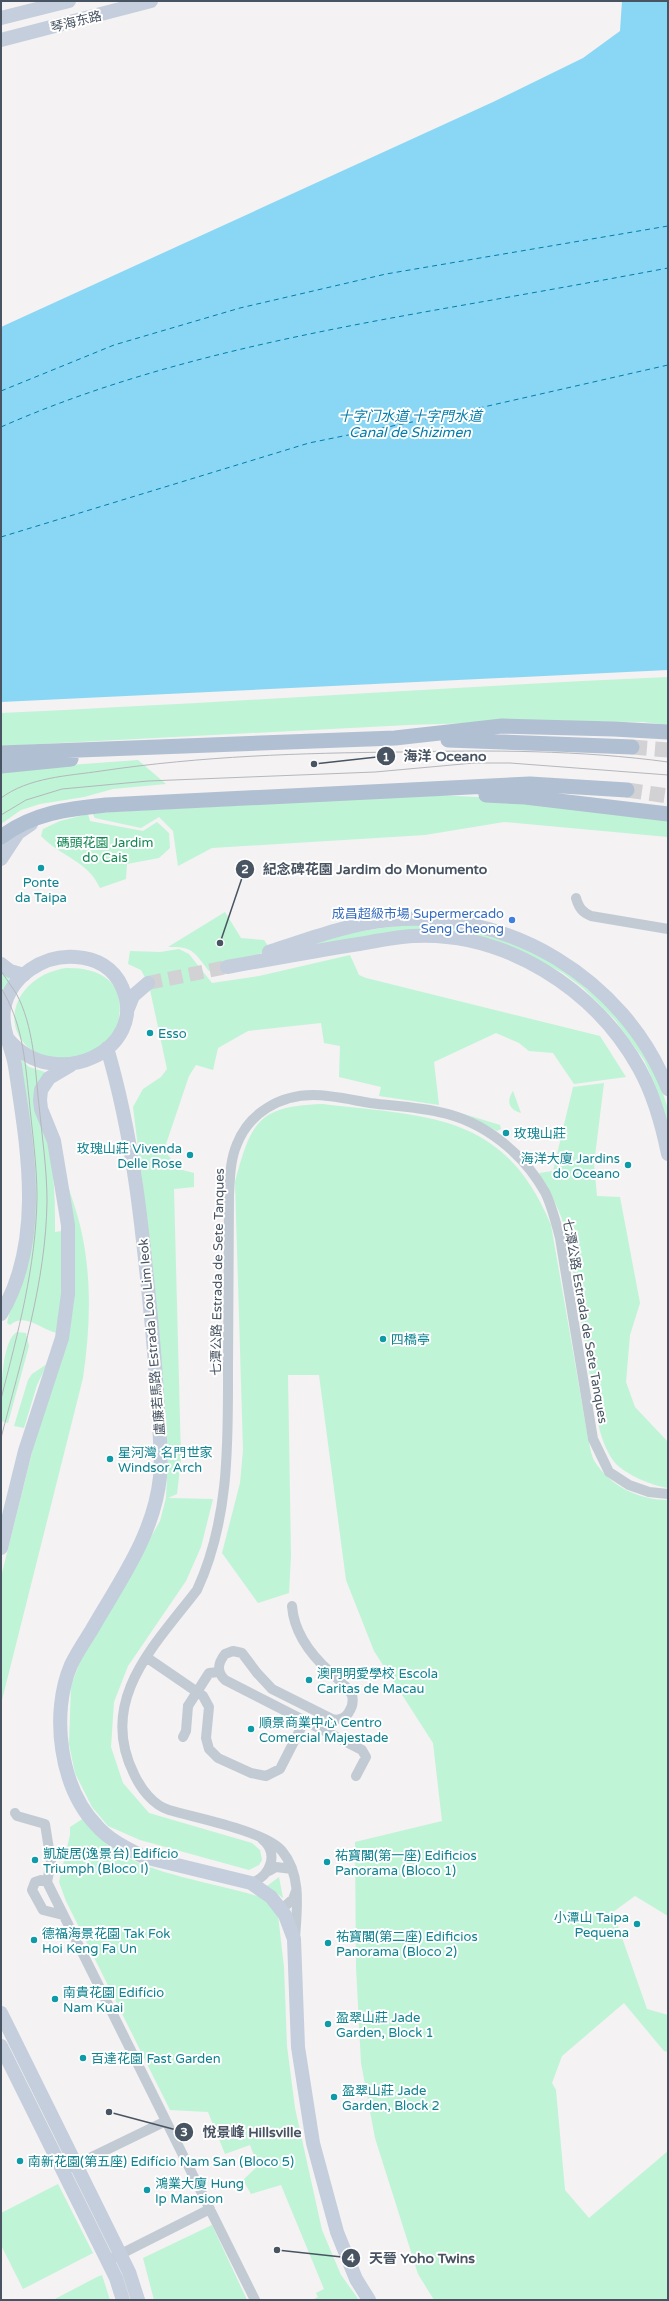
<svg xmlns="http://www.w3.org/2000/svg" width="669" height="2301" font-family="'Varela Round','Noto Sans SC',sans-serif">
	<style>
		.green { fill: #bff4d6 }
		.water { fill: #89d7f4 }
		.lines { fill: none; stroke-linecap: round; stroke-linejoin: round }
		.ferry { stroke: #037dab; stroke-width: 1; stroke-dasharray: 5 4; stroke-linecap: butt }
		.secondary-tunnel { stroke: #d2d2d5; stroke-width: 14; stroke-dasharray: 14 7; stroke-linecap: butt }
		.primary-tunnel { stroke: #d2d2d5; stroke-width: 15; stroke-dasharray: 15 8; stroke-linecap: butt }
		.street { stroke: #c2cbd4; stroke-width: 10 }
		.secondary { stroke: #c4cedc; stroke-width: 14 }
		.primary { stroke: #b0bfd2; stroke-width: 15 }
		.tram { stroke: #b4b7bd; stroke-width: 1 }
		.street-bridge { stroke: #c2cbd4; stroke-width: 10 }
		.culture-dot { fill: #0f9aa8; stroke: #fff; stroke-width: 1.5 }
		.shop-dot { fill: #3f7fe0; stroke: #fff; stroke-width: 1.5 }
		.labels { text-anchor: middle; stroke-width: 4; stroke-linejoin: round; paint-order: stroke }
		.street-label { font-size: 13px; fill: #485462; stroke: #fff }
		.park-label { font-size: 13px; fill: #108652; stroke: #fff }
		.culture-label { font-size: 13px; fill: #0d838f; stroke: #fff; text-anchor: start }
		.shop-label { font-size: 13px; fill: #366cbe; stroke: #fff; text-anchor: end }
		.water-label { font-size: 14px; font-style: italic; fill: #037dab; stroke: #fff }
		.leader { fill: none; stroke: #485462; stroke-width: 1.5 }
		.callout-dot { fill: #485462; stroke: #fff; stroke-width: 1.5 }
		.mark-label { font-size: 12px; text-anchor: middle; font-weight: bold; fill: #fff }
		.callout-label { font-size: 14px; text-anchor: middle; font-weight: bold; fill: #485462; stroke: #fff; stroke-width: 4; stroke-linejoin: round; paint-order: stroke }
	</style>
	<rect width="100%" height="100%" fill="#f4f2f2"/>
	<path class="green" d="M668,677V725L643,722L530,721L408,725L1,746V713C223,703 446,687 668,677Z
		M138,760L166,784L113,789L84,797L40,804L21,810L1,824V770Z
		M436,795L478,797L668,818V837L504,822L425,835L212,848L178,866L173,831L159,817L141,828L95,818L92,813Z
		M88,814L90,821L143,831L157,822L169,833L170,848L159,858L127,864L126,879L100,888C87,860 61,857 41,836L43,829L60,821Z
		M225,912L241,938L264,940L271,950L209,971C194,952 193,946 168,947Z
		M409,924H434L480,931L553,960L620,1017L658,1078L668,1109V1129L653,1080L644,1060L615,1020L583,988L563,973L516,949L464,934L247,962L350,933Z
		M179,949L189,954L212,983L259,976L350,955L359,975L366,978L600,1036L626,1077L574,1084L553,1053L529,1051L519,1043L496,1033L434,1062L439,1105L379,1096L381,1087L339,1077L340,1046L324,1043L321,1023L248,1031L218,1048L213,1070L196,1065L189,1076L164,1150L171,1159V1167L194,1173V1187L174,1189L181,1459L177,1494L168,1498L213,1499L201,1547L186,1581L128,1666L114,1702L111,1747L123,1783L149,1813L252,1843L260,1850L262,1860L259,1865L249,1870L140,1840L108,1826L92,1807L75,1773L69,1744L71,1686L80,1662L160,1521L166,1498L168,1456L164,1397L153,1269L133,1107L143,1089L161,1077L167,1069L149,985L141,970L128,964L130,951L160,952Z
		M1,968L16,976L1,997Z
		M66,968C98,967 125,981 119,1016C119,1021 119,1027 117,1031C115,1036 108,1040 104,1044C100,1047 95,1054 90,1056C85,1058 59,1059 53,1058C12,1052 1,1008 33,982C43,974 54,970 66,968Z
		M17,1055L29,1067L45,1072C36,1105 50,1142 53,1176C55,1194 55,1213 55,1232L62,1231L65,1272L57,1333C41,1330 26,1312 10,1325L7,1323L29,1234Z
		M604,1083L594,1164L597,1196L620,1197L640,1303L630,1335L626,1382L635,1407L668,1442V1488C653,1486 627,1475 616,1464C599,1444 596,1412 592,1387C582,1336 577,1285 566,1234C562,1212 550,1193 539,1173L553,1171L573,1087Z
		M513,1091L521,1113C509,1110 506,1101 513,1091Z
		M323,1104C429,1117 504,1112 551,1225L588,1438C590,1446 591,1456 595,1462C611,1487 640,1500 668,1500V1916L635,1896L613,1912L647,2009L668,2015V2052L664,2051L624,2003L562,2056L552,2083L556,2090L565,2190L589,2218L668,2151V2300H434L418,2274L375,2138L361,2063L356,1967L355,1842L442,1821L433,1743L374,1651L346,1580L319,1375H288L291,1556L289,1593L258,1603L222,1553L240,1483L243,1450L235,1182C251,1122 258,1106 323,1104Z
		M464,1114L500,1125L501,1129L497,1131Z
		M60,1161C67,1185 77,1210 82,1234C92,1282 90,1330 83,1378L1,1704V1577L36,1436L70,1327L74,1301V1234Z
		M17,1332L26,1333L29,1346L8,1423L1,1421C1,1402 0,1341 17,1332Z
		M47,1364L37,1385L24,1428L14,1426L28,1380L32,1374Z
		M84,1818C93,1831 103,1842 116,1851C152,1875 217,1883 260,1897L269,1904L278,1915L284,1967L287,2046L295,2108L322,2230L341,2275L359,2300H312L318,2297L316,2293L324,2289L281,2185L251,2194L243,2180L258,2166L250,2145L225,2154L208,2112L170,2110L66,1901L59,1882L70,1835V1827Z
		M279,1877L283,1898L267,1886Z
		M58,2184L93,2253L23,2289L1,2245V2213Z
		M212,2225L247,2300H154L143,2258Z
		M102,2275L110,2300H53L97,2277Z"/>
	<path class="water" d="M622,1H668V670L1,702V327L493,102L583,58L620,31Z"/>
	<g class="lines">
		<path class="ferry" d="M1,391L114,345L240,308L386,274L668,226
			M1,427C137,367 285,337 430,311C509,297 589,283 668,268
			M1,537L309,443L466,411L668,365"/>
		<path class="secondary-tunnel" d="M148,983L227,967"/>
		<path class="primary-tunnel" d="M632,747L668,750
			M627,790L668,796"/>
		<path class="street" d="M576,898C579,908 582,912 591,916L668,929
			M292,1606C294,1632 311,1655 330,1672C338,1679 347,1686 352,1695C355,1707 346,1723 332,1719L272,1689L257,1673L242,1653L233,1651L225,1654C218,1663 216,1671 225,1680L362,1750L366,1757L356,1776
			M146,1657L203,1696L209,1707L206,1738L209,1749L218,1758L251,1773L266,1776L280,1769L304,1722
			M183,1737L186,1731L188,1706
			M15,1813L17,1816L45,1824L51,1862L47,1882
			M269,1871L276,1867L292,1869
			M251,1883C270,1877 280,1853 262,1839
			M282,1909L293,1899L296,1891
			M63,1915L43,1910L32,1890L35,1882L41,1880L47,1882L84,1956L255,2300
			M295,1938C297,1909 302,1875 282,1851C266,1831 195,1818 169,1810C153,1805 141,1789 134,1774C97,1700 155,1645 197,1590C230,1519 228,1441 228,1366C228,1309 229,1252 229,1195C230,1178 230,1160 237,1144C249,1113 280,1095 313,1095C332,1095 352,1100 370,1103C393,1106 417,1107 439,1112C484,1121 523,1153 545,1192C552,1206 556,1223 560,1238L593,1439L609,1472L629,1485L649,1492L668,1494
			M71,2167L166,2121
			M107,2261L210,2209"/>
		<path class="secondary" d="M1,18L69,1
			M1,40L151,1
			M1,859L18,833L31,824
			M269,952C308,939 348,924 389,920C507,908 624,978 668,1089
			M1,964L10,971L24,975
			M227,967C271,959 315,951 359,944C376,941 395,937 413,936C505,931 595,989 639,1068C654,1095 662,1124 668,1154
			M127,1011L133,996L148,983
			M107,1048C134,1139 143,1234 152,1328C155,1360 157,1392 159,1424C160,1442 162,1460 160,1477C154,1535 119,1582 91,1631C84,1642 76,1654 71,1665C50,1714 60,1788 97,1826C109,1840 128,1849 144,1857L251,1883L271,1897L285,1915L294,1939L298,2047L313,2143L337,2232L356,2279L369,2300
			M1,1314C45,1240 27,1146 15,1066C12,1047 1,1030 4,1009C10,976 44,954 76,957C96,958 114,968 122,987C150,1049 55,1095 8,1039
			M1,1548L25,1451L62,1338L68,1294V1225L54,1141L41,1109L40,1100L41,1090L49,1078L71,1065
			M1,2013L129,2272L138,2300
			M1,2046L116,2278L123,2300"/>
		<path class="primary" d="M448,740L632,747
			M1,753L395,738L502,726L614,729L668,732
			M1,766L71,759
			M486,795L525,797L668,814
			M1,837C33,813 67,809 106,805L530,784L627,790"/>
		<path class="tram" d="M1,798C29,777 68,776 101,771C203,756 299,753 401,752C490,750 580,750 668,762
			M1,815L26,800L62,789L148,781L375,772L474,763H510L668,775
			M1,971C6,978 11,986 16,993C34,1026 35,1069 39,1105C42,1137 47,1169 47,1201C46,1282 21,1360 1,1438
			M1,988C22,1021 25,1059 29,1098C32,1131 37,1164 37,1197C36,1267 18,1332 1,1399"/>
		<path class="street-bridge" d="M188,1706L209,1673L219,1672"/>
	</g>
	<g class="culture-dot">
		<circle cx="41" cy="868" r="4"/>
		<circle cx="150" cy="1033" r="4"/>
		<circle cx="506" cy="1133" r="4"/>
		<circle cx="190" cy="1155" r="4"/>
		<circle cx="628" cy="1165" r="4"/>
		<circle cx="383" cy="1339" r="4"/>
		<circle cx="110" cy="1459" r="4"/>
		<circle cx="309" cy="1680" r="4"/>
		<circle cx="251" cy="1729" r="4"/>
		<circle cx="35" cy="1860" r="4"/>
		<circle cx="327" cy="1862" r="4"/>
		<circle cx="637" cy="1924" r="4"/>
		<circle cx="34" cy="1940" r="4"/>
		<circle cx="328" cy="1943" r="4"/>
		<circle cx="55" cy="1999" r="4"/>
		<circle cx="328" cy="2024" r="4"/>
		<circle cx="83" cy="2058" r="4"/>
		<circle cx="334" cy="2097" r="4"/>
		<circle cx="20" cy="2161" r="4"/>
		<circle cx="147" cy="2190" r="4"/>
	</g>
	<circle class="shop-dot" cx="512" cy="920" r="4"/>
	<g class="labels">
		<g class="street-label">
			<text transform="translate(76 21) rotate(-14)" y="5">琴海东路</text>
			<text transform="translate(217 1272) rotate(-89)" y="5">七潭公路 Estrada de Sete Tanques</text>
			<text transform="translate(586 1321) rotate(80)" y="5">七潭公路 Estrada de Sete Tanques</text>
			<text transform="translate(151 1337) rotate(-95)" y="5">盧廉若馬路 Estrada Lou Lim Ieok</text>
		</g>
		<g class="park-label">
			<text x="105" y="847">碼頭花園 Jardim<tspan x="105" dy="15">do Cais</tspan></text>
		</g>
		<g class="culture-label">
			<text x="41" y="887" text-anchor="middle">Ponte<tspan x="41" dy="15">da Taipa</tspan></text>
			<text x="158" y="1038">Esso</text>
			<text x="514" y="1138">玫瑰山莊</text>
			<text x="182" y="1153" text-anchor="end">玫瑰山莊 Vivenda<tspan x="182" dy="15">Delle Rose</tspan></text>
			<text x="620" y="1163" text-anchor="end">海洋大廈 Jardins<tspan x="620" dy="15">do Oceano</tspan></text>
			<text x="391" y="1344">四橋亭</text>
			<text x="118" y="1457">星河灣 名門世家<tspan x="118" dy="15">Windsor Arch</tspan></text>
			<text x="317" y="1678">澳門明愛學校 Escola<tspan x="317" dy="15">Caritas de Macau</tspan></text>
			<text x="259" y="1727">順景商業中心 Centro<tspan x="259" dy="15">Comercial Majestade</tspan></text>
			<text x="43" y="1858">凱旋居(逸景台) Edifício<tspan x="43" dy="15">Triumph (Bloco I)</tspan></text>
			<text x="335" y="1860">祐寶閣(第一座) Edificios<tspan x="335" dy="15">Panorama (Bloco 1)</tspan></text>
			<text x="629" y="1922" text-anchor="end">小潭山 Taipa<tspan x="629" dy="15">Pequena</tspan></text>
			<text x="42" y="1938">德福海景花園 Tak Fok<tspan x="42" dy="15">Hoi Keng Fa Un</tspan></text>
			<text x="336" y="1941">祐寶閣(第二座) Edificios<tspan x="336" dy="15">Panorama (Bloco 2)</tspan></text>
			<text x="63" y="1997">南貴花園 Edifício<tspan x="63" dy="15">Nam Kuai</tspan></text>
			<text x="336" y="2022">盈翠山莊 Jade<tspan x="336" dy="15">Garden, Block 1</tspan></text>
			<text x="91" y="2063">百達花園 Fast Garden</text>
			<text x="342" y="2095">盈翠山莊 Jade<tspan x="342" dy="15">Garden, Block 2</tspan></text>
			<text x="28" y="2166">南新花園(第五座) Edifício Nam San (Bloco 5)</text>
			<text x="155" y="2188">鴻業大廈 Hung<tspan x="155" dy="15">Ip Mansion</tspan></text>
		</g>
		<g class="shop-label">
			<text x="504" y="918">成昌超級市場 Supermercado<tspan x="504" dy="15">Seng Cheong</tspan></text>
		</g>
		<g class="water-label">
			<text x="410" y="421">十字门水道 十字門水道<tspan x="410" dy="16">Canal de Shizimen</tspan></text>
		</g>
	</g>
	<path class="leader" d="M314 764L386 756M220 943L245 869M109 2112L184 2132M277 2250L351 2258"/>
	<g class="callout-dot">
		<circle cx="314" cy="764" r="4"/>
		<circle cx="220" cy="943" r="4"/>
		<circle cx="109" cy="2112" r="4"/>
		<circle cx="277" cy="2250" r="4"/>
		<circle cx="386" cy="756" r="10"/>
		<circle cx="245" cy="869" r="10"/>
		<circle cx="184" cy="2132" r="10"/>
		<circle cx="351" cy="2258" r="10"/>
	</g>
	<g class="mark-label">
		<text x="386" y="761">1</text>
		<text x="245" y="873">2</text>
		<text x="184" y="2136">3</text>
		<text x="351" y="2262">4</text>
	</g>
	<g class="callout-label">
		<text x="445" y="761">海洋 Oceano</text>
		<text x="375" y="874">紀念碑花園 Jardim do Monumento</text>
		<text x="252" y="2137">悅景峰 Hillsville</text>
		<text x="422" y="2263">天晉 Yoho Twins</text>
	</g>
	<rect width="669" height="2301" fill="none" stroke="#485462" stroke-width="4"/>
</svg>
